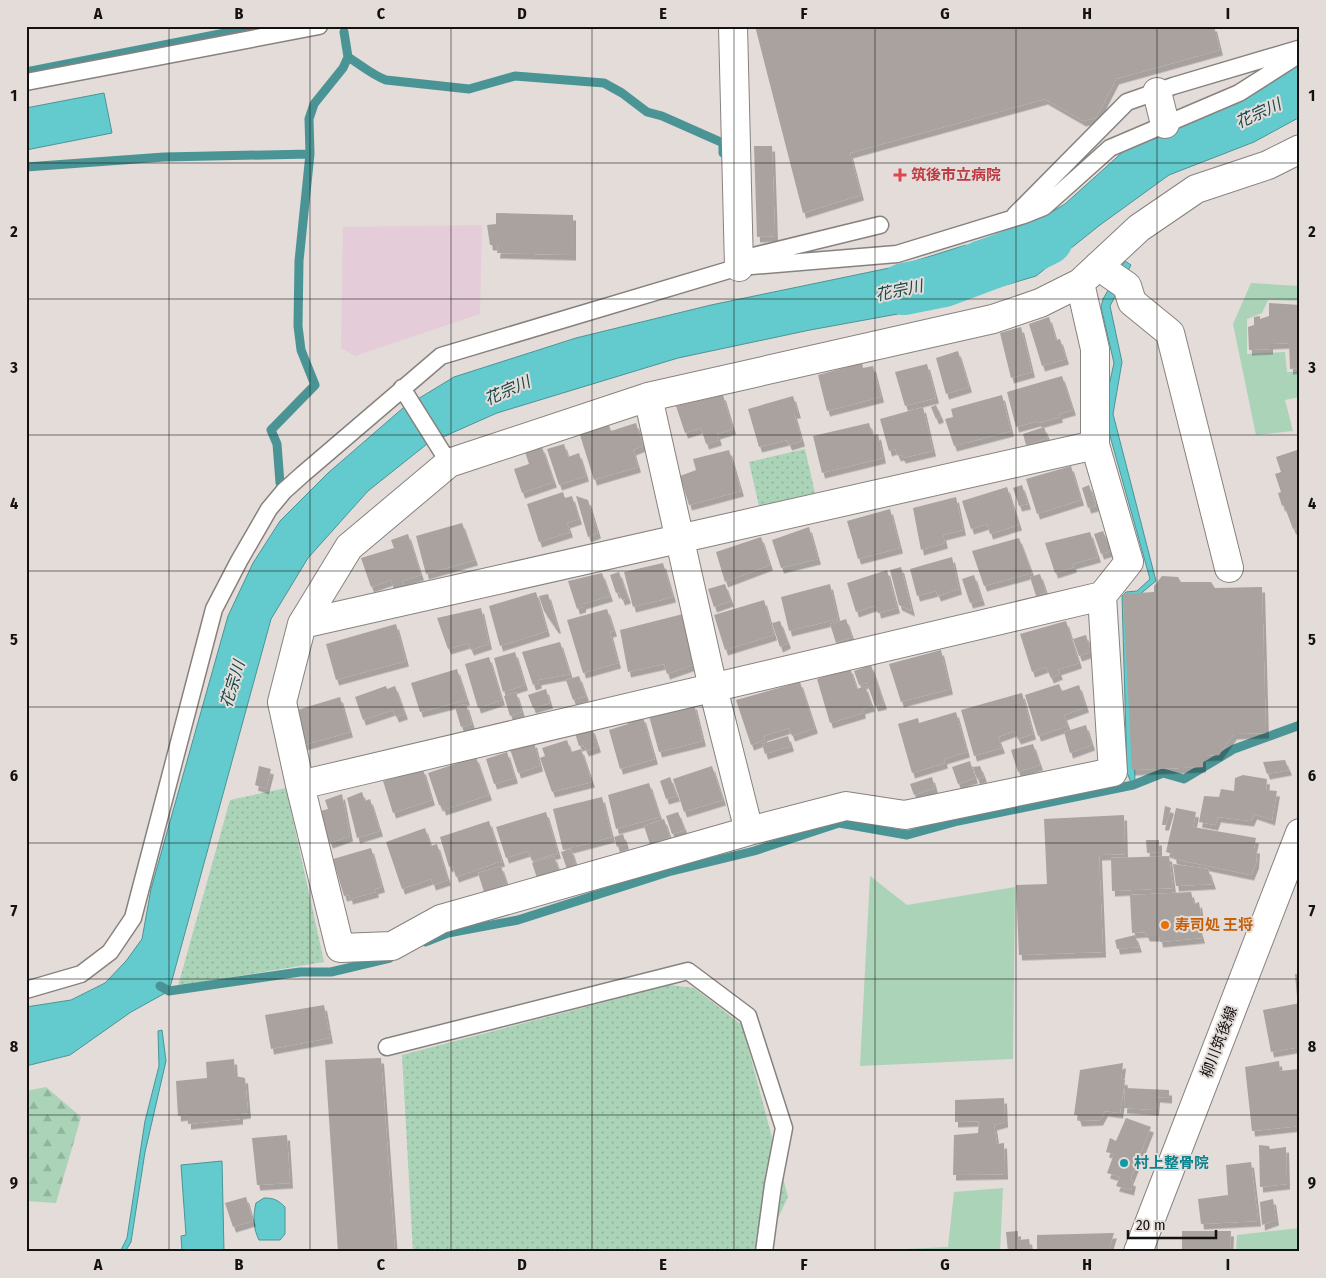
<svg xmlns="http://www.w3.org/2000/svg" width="1326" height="1278" font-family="'Fira Sans Condensed','Noto Sans JP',sans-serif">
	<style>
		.industrial { fill: #e4cdd8 }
		.green { fill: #aad3b7 }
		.forest { fill: url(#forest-firs) }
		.park { fill: url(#park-dots) }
		.water { fill: #63cbce; stroke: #4b9495 }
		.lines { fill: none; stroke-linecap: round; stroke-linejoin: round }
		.stream { stroke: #4b9495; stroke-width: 9 }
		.river { stroke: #63cbce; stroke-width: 52 }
		.building { fill: #a9a29f; filter: url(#shadow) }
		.lane-casing { stroke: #88827f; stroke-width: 19 }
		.street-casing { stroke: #88827f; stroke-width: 30 }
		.secondary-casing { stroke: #88827f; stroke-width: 30 }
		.lane { stroke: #fff; stroke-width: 16 }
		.street { stroke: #fff; stroke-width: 28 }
		.secondary { stroke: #fff; stroke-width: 28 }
		.grid { fill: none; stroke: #141211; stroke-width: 1; stroke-opacity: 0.55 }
		.health-dot { fill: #e0444e; stroke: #e3dcd9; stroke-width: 2 }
		.food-dot { fill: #e8710a; stroke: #e3dcd9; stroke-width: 2 }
		.culture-dot { fill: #0f9aa8; stroke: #e3dcd9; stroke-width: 2 }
		.labels { text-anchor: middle; stroke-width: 4; stroke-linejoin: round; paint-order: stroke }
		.health-label { font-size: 15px; font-weight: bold; fill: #be3a42; stroke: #e3dcd9; text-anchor: start }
		.food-label { font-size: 15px; font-weight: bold; fill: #c56008; stroke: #e3dcd9; text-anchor: start }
		.street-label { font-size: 15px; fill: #141211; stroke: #e3dcd9 }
		.culture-label { font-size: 15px; font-weight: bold; fill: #0d838f; stroke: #e3dcd9; text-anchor: start }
		.water-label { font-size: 16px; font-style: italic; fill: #19484a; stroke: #e3dcd9 }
		.neatline { fill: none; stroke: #141211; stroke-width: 2 }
		.grid-label { font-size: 16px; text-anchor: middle; font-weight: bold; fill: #141211 }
	</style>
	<defs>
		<pattern id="forest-firs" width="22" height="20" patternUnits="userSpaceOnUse" patternTransform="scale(1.25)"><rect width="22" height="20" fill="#aad3b7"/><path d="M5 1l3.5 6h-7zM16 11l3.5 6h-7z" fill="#91b49c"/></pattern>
		<pattern id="park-dots" width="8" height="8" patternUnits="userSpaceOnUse" patternTransform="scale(1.25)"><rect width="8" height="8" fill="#aad3b7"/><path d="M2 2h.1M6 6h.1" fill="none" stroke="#91b49c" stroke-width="1.8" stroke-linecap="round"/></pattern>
		<filter id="shadow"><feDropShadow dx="3" dy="5.5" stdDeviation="0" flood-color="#0004"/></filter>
	</defs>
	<rect width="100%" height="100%" fill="#e3dcd9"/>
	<path class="industrial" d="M482,225L480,314L355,356L341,348L343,227Z"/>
	<path class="green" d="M1251,283L1300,286V301L1268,300L1262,313L1247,319V354L1285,352L1287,372H1300V397L1285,400L1293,431L1256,435L1233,324Z
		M870,876L907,905L1015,887L1013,1059L860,1066Z
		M1003,1188L1000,1252H883V1250L948,1247L954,1192Z
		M1300,1228V1252H1236L1237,1235Z"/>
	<path class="forest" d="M46,1087L81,1117L56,1203L26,1201V1091Z"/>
	<path class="park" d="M805,449L815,493L759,506L749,462Z
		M286,788L324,962L178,986L230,800Z
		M670,985L694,988L742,1025L788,1197L762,1252H413L402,1055Z"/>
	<path class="water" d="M1300,64V117L1254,142L1169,175L1100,225L1036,276L989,290L972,243L1032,224L1065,204L1125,150L1262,89Z
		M104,93L112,133L26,150V108Z
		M966,245L982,293L936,307L810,330L678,358L497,413L427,444L368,491L308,558L271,619L169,991L131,1012L70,1055L26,1066V1007L71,1000L105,983L126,961L142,939L151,889L228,616L253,563L280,521L328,473L403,408L454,377L576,338L711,305L899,266Z
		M1125,261L1131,265L1110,306L1122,362L1113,414L1156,581L1139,595L1129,598L1135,782L1131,783L1127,772L1122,596L1126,592L1137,591L1150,579L1105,418L1106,399L1114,363L1101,307L1103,299Z
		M162,1030L166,1061L145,1152L131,1242L125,1252H120L127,1238L145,1121L159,1066L158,1031Z
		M222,1161L224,1252H182L181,1236L186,1235L181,1165Z
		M264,1198C274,1198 278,1200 285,1207V1234L280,1240H259C253,1228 253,1216 256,1203Z"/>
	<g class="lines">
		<path class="stream" d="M348,57C361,65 372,75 386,80L469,89L515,76L604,83L622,93L647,112L662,116L723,143V153
			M26,72L260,26
			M310,154L309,119L314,104L343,68L348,57L344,32
			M26,167L164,157L310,154L299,261L298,326L301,350L315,385L271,430L277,444L280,483
			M425,942L448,933L518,920L668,872L754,851L839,823L907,835L958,821L1133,785L1163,773L1184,779L1234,749L1300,725
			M160,986L169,991L300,972H331L390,958"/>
		<path class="river" d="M904,289L944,281L1021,252L1047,239"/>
	</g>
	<path class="building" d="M755,26H1214L1220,50L1116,79L1096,118L1083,121L1045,99L850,153L861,195L803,213Z
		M754,146H772L775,236L757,237Z
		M496,213L573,215V255L497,253L498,245H490L487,225L496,224Z
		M1269,303L1300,305V368L1290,369L1289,343L1270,344V349L1249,350L1248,327L1254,325V317L1260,316V319L1269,316Z
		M1049,317L1056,340L1060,339L1066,359L1042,366L1029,324Z
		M1021,327L1032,372L1011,378L1000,333Z
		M958,351L969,387L946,394L936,358Z
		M862,363L863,368L873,366L881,397L827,411L818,375Z
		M927,364L936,398L905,406L895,372Z
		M1062,376L1073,410L1059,414L1060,417L1039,423L1038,421L1016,427L1007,392Z
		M723,395L733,429L717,434L719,440L706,444L701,428L685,433L676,406Z
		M1002,395L1011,431L954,446L945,419L953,417L951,409Z
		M793,396L798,413H794L802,441L789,445L787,440L759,447L748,409Z
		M936,405L941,417L936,419L931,407Z
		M923,407L933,451L903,458L901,455L898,456L895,449L889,451L880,419Z
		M636,423L643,446L633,450L638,467L594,480L580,435L609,425L611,431Z
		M869,423L873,436L878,434L883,458L822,473L813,436Z
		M1044,427L1048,438L1026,445L1023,434Z
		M564,444L568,457L579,453L586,476L559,485L547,449Z
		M542,447L554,482L522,493L514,469L529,464L525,452Z
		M1300,449V527L1293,529L1284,505L1282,506L1278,493L1281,492L1275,474L1281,472L1276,457Z
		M729,450L741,491L689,505L680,476L696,470L693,459Z
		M1071,466L1081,500L1037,514L1026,479Z
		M1022,485L1028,504L1019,506L1013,488Z
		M1089,485L1096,506L1088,508L1082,488Z
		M1007,487L1019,525L990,534L987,524L971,529L962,501Z
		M563,492L565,498L572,496L579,519L567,523L570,532L539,542L527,504Z
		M576,496L588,500L598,533L588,537Z
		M956,497L963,530L943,535L945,543L921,550L913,508Z
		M890,509L900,548L858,559L847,521Z
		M462,523L475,560L426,574L416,536Z
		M809,527L818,559L781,568L772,540Z
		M1103,531L1111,551L1101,554L1094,534Z
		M1090,532L1098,557L1073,564L1074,567L1055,573L1045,543Z
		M408,534L421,575L402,581L404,586L394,590L391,580L371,587L361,558L394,548L391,540Z
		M761,537L770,565L725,582L716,552Z
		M1019,538L1032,573L984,586L972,551Z
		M952,557L959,589L938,596L936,591L917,596L910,569Z
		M663,563L673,597L633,607L624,572Z
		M901,567L912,611L899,605L890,570Z
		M887,570L897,608L878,613L877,608L873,606L856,612L847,583Z
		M619,572L628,598L622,600L619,592L616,593L610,575Z
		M602,573L610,596L583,604V607L577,609L568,581Z
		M1040,574L1046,592L1036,596L1030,577Z
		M974,575L982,600L970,603L962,579Z
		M1162,576L1178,577L1181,582H1211L1215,588L1262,587L1266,733L1234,734L1219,755L1203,756V767L1132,770L1123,594L1154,592V586Z
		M725,584L731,601L714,607L708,589Z
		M830,584L838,619L789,631L781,597Z
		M536,592L547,631L500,646L489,606Z
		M548,594L558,628H556L544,611L539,596Z
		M764,600L774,635L725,650L714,615Z
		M481,608L489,644L471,650L468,643L448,649L437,618Z
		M607,609L614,631L610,632L618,663L583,673L567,620Z
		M683,614L693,665L667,674L664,664L628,672L620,630Z
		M846,619L852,637L836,643L830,624Z
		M780,621L788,643L780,647L772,623Z
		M1066,621L1079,663L1058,670L1060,674L1051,678L1046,667L1032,672L1020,634Z
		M396,624L406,661L336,680L326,644Z
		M1086,635L1091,652L1079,656L1073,639Z
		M560,642L570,674L538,680L539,683L533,685L522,652Z
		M941,650L950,689L901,702L889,664Z
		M515,652L525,685L503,692L494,658Z
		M489,657L502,700L478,708L465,664Z
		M871,665L884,704L875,706L867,683L859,685L854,671Z
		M850,668L857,689L865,686L872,706L862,709L863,713L830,723L817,679Z
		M457,669L467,700L420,712L411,683Z
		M579,676L586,696L573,700L566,680Z
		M800,682L815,728L792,736L789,728L764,736L765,740L751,745L736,700Z
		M1059,684L1062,691L1079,685L1086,707L1064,715L1068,726L1038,736L1025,695Z
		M386,686L387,689L395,686L405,714L396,717L393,710L363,720L355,697Z
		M546,689L550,703L533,708L528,695Z
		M516,692L522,712L510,716L504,696Z
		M1022,693L1033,734L1018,739L1014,731L998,737L1002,748L974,756L961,710Z
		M340,697L350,732L304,745L294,711Z
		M466,704L472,724L461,727L455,707Z
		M694,704L703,741L659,752L649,716Z
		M956,712L967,752L944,759L945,763L912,773L898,724L918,718L919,723Z
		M643,717L655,759L620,769L609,730L628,724L627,722Z
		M1086,725L1092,745L1070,753L1064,732Z
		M592,728L598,747L586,751L583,745L579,746L575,733Z
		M788,736L791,746L765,754L762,744Z
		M567,740L571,752L581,749L592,782L552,792L540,758L545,756L542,748Z
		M534,742L540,766L518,773L510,749Z
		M1033,744L1040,765L1018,772L1011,750Z
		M507,752L515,778L494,784L486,759Z
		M476,757L489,795L443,810L442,806L439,805L428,773Z
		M1285,760L1289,770L1267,774L1263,762Z
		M970,761L975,778L958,784L952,767Z
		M259,766L271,769L266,789L255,785Z
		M712,766L723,800L684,812L673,779Z
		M980,766L984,777L977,779L973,767Z
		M423,769L432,800L393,813L383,781Z
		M1243,775L1267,779L1266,790L1277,791L1272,820L1254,814L1251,821L1218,817L1215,825L1199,822L1204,796L1219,797L1221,789L1234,791L1235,778Z
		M670,777L677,796L666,799L660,781Z
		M932,777L935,788L914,795L910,784Z
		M649,783L660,817L616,829L608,795Z
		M362,792L365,801L370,799L380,831L357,838L347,798Z
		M342,794L350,836L330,843L327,836L325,835L320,811L328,809L325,800Z
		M602,797L612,837L563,850L553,809Z
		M1165,806L1171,808L1166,825H1162Z
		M1176,808L1196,812L1193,827L1256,838L1254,848H1257L1256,863L1251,875L1174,859L1173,854L1166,852Z
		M546,812L558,853L532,861L528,851L506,858L496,827Z
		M678,812L685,830L672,834L666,816Z
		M1124,815L1125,854L1099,855L1103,952L1019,955L1016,885L1047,884L1044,819Z
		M664,819L670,837L650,844L644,826Z
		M489,821L502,861L456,877L452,865L449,867L440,837Z
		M425,828L431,846L437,844L448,880L433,885L431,879L402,889L386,842Z
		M623,834L626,844L617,847L614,837Z
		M1146,840H1159V852L1147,853Z
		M371,848L382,887L375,889L376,892L350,899L349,895L344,896L333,859Z
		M571,849L576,865L567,869L561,852Z
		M554,856L559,871L537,878L532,863Z
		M1169,856L1173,888L1112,891L1111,858Z
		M1173,864L1208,869L1213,884L1176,886Z
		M501,866L507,884L484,892L478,873Z
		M1191,892L1194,904L1199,902L1201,915L1196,917L1202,938L1160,942L1159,936H1147L1145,932L1132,933L1130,895Z
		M1135,935L1139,947L1117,949L1115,940Z
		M1295,974H1300V997H1297Z
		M1300,1003V1047L1271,1052L1263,1010Z
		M324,1005L330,1038L271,1049L265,1015Z
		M381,1058L395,1252H338L325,1060Z
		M234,1059L235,1076L245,1078L248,1113L240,1114V1119L188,1124V1115L178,1116L176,1081L207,1078L206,1062Z
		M1279,1061L1280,1071L1298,1069L1300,1084V1126L1252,1131L1245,1067Z
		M1123,1063L1121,1079L1125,1080L1120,1113L1105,1111L1100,1120L1079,1121L1077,1115H1074L1080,1070Z
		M1125,1088L1169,1090V1098L1157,1097L1156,1110L1124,1108Z
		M1004,1098L1005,1122L994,1125L997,1144L1004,1143L1005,1174L953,1175L954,1135L978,1133L979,1121L955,1122V1100Z
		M1126,1118L1151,1127L1130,1180L1133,1181L1131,1190L1116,1186L1120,1177L1107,1173L1114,1154L1106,1152L1110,1138L1116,1141Z
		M287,1135L290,1183L257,1185L252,1138Z
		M1259,1145L1269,1146L1270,1149L1286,1147L1287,1184L1260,1187Z
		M1251,1162L1258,1221L1201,1224L1198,1199L1228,1195L1226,1165Z
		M246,1197L253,1221L233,1227L225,1203Z
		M1273,1199L1276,1220L1262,1225L1260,1202Z
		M1018,1231V1240L1029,1239L1031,1252H1008L1006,1232Z
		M1182,1231H1231L1230,1252H1182Z
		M1114,1233L1108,1252H1037V1235Z"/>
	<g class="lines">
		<g class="lane-casing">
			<path id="lane" d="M26,82L319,26
				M1015,215L1127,102L1173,86L1298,49
				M741,259L880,225
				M402,388L449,463
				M26,990L81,974L110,952L133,918L214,609L239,561L269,509L284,491L303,474L441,356L739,267L897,254L1024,215L1044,207L1110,148L1239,93L1300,54
				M387,1047L688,971L748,1016L784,1128L773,1185L764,1252"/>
		</g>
		<g class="street-casing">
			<path id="street" d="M733,26L739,267
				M1157,92L1165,124
				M1098,266L1127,286L1132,302L1170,333L1229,568
				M648,397L713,688L749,831
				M1102,596L1113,772L905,815L846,806L749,831L441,919L392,946L340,948L300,785L282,702L302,624L349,547L449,463L648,397L993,319L1040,303L1080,283L1139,228L1196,189L1268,165L1300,149
				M302,624L1095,445
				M300,785L1102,596L1129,562L1095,445V349L1080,283"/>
		</g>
		<g class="secondary-casing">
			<path id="secondary" d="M1138,1252L1300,833"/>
		</g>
		<use href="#lane" class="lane"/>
		<use href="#street" class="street"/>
		<use href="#secondary" class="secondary"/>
	</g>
	<path class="grid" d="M169,26V1252M310,26V1252M451,26V1252M592,26V1252M734,26V1252M875,26V1252M1016,26V1252M1157,26V1252M26,163H1300M26,299H1300M26,435H1300M26,571H1300M26,707H1300M26,843H1300M26,979H1300M26,1115H1300"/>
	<path class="health-dot" d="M897.5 167.5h5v5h5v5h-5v5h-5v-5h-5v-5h5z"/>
	<circle class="food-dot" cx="1165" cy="925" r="5"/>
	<circle class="culture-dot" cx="1124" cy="1163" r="5"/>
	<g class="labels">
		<g class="health-label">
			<text x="911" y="180">筑後市立病院</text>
		</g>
		<g class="food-label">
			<text x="1175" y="930">寿司処 王将</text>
		</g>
		<g class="street-label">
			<text transform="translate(1219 1042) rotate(-69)" y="5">柳川筑後線</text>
		</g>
		<g class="culture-label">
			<text x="1134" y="1168">村上整骨院</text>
		</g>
		<g class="water-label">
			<text transform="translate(1258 113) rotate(-25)" y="6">花宗川</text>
			<text transform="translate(899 290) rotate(-12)" y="6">花宗川</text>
			<text transform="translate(507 390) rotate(-24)" y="6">花宗川</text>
			<text transform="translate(232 684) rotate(-73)" y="6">花宗川</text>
		</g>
	</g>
	<rect width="1326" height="1278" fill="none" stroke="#e3dcd9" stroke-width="55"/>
	<path d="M1128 1230v8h88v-8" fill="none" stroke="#141211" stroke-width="2.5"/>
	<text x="1136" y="1230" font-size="15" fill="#141211" stroke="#e3dcd9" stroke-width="4" paint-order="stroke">20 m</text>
	<rect x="28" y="28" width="1270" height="1222" class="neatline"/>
	<g class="grid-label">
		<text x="98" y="19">A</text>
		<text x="239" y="19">B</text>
		<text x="381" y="19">C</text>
		<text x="522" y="19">D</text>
		<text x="663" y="19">E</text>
		<text x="804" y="19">F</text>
		<text x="945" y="19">G</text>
		<text x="1087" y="19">H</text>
		<text x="1228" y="19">I</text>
		<text x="14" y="101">1</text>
		<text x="1312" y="101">1</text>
		<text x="14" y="237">2</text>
		<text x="1312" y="237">2</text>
		<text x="14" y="373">3</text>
		<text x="1312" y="373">3</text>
		<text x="14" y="509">4</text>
		<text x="1312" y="509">4</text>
		<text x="14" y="645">5</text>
		<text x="1312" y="645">5</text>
		<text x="14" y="781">6</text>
		<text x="1312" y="781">6</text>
		<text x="14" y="916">7</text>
		<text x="1312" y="916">7</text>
		<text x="14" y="1052">8</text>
		<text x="1312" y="1052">8</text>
		<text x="14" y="1188">9</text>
		<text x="1312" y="1188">9</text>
		<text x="98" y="1270">A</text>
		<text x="239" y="1270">B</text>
		<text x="381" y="1270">C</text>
		<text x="522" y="1270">D</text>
		<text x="663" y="1270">E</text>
		<text x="804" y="1270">F</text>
		<text x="945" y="1270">G</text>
		<text x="1087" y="1270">H</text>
		<text x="1228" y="1270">I</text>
	</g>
</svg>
